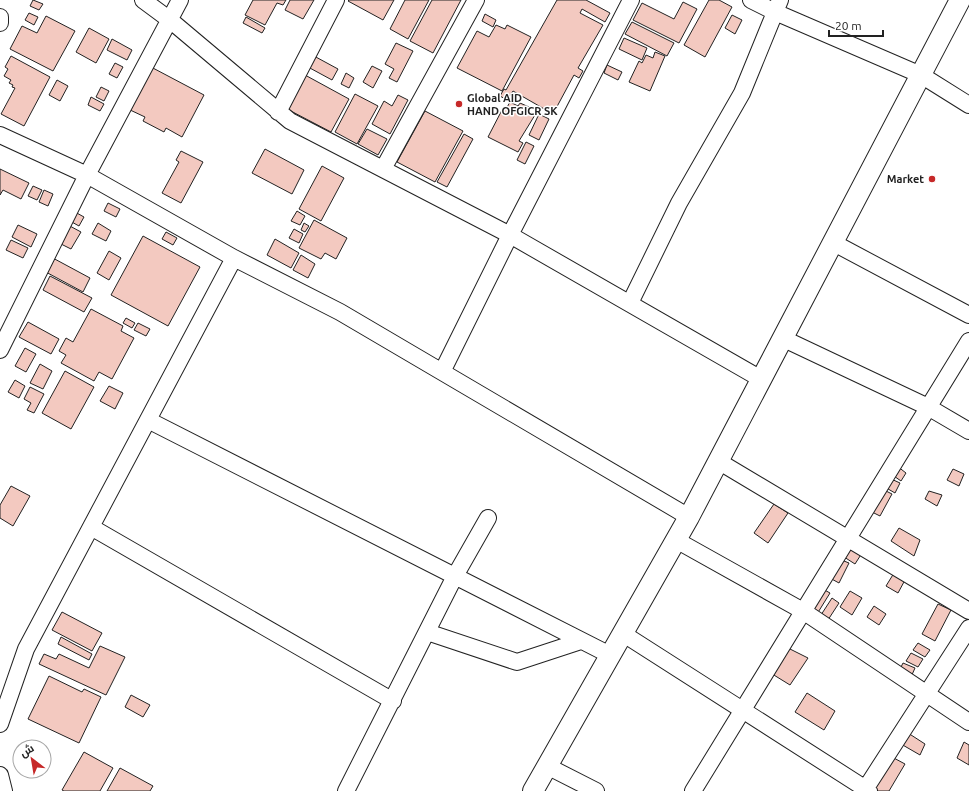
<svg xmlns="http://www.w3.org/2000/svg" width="969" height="791" font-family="Ubuntu,Cairo,sans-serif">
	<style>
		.building { fill: #f3c9c0; stroke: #222 }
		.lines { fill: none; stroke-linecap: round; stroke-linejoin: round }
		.minor-casing { stroke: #222; stroke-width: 18 }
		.tertiary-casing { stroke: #222; stroke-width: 22 }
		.minor { stroke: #fff; stroke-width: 16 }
		.tertiary { stroke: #fff; stroke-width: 20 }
		.poi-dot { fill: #c62828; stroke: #fff; stroke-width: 1.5 }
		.labels { text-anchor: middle; stroke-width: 3; stroke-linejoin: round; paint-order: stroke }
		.poi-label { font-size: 11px; font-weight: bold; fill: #222; stroke: #fff; text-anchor: start }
	</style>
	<rect width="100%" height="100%" fill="#fff"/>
	<path class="building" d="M33,0L43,4L39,10L30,6Z
		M253,0H286L283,5L277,3L265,25L245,15Z
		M290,0H314L303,19L285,10Z
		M349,0H394L383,20L348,1Z
		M405,0H429L408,39L390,29Z
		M432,0H461L433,53L410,41Z
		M557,0H586L610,13L605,22L582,9L580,13L603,25L578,68L583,71L579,78L574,75L553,114L513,91L507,100L500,96L504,89L506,90Z
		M709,0H719L732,7L705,57L684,45Z
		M683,2L697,9L679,43L633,20L642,3L674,19Z
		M29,13L38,17L34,25L25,20Z
		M485,14L496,20L493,27L482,21Z
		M732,15L742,20L735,34L725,28Z
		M46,16L75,31L53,71L10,49L22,26L37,33Z
		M246,17L265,28L262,33L243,23Z
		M632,22L674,43L667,56L625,34Z
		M496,25L505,29L507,25L531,37L502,91L457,68L477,31L489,37Z
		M89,28L109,39L96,63L76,52Z
		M624,38L647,48L642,60L619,49Z
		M112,39L132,50L127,60L107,50Z
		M396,43L413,51L397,82L389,78L394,69L385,64Z
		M655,52L665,56L650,91L629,82L639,61L642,63L646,55L653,58Z
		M11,56L50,77L24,126L1,114L15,88L12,87L13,85L9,83L11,80L4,76L8,69L5,67Z
		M314,56L338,69L332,80L308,67Z
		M115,63L123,67L117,78L109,74Z
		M607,65L622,72L618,80L604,73Z
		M372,66L382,71L373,88L363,82Z
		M151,67L204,95L182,137L166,128L164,132L143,121L145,117L128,109Z
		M346,73L354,78L349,88L341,84Z
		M305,75L349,99L331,132L287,109Z
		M57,80L68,86L60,101L49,95Z
		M101,87L109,91L104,101L96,97Z
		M355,94L378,106L357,144L335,132Z
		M398,95L408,100L390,134L372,124L384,101L392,106Z
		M91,97L104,104L100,111L88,105Z
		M510,102L518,106L520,103L529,107L527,111L535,115L519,141L523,143L518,152L488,137L503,108L506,109Z
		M425,111L463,131L435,182L397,162Z
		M539,114L549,119L539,140L529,135Z
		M367,129L387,139L378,155L358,144Z
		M464,134L473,139L447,187L437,182Z
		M526,142L534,146L525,164L517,160Z
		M265,149L304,170L292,194L252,173Z
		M181,151L203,162L181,203L162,193L179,162L176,160Z
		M322,166L344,178L321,221L299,209Z
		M0,169L29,183L21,199L3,190L0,195Z
		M33,186L42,190L37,200L28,196Z
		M44,190L53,194L48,206L39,202Z
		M108,203L120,209L116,217L104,211Z
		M297,211L305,216L300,225L291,221Z
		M75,212L84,217L79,226L70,221Z
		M314,220L347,238L336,259L325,253L321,259L299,248Z
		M98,223L111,231L106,241L92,234Z
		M304,223L309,226L305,232L301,230Z
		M18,225L37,234L31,247L12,237Z
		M68,225L81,232L71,249L59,243Z
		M294,229L303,234L299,243L289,238Z
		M166,232L177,238L173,245L162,239Z
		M143,236L200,267L168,326L111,295Z
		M275,239L299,253L291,268L267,255Z
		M11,240L28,248L23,258L6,250Z
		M109,251L121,258L109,280L97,273Z
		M301,255L315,264L308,278L293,270Z
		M51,257L90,278L83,292L44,271Z
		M50,276L92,298L84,312L43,290Z
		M91,309L123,326L121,331L134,338L112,379L99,372L94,381L61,363L66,355L59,351L66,338L73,342Z
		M126,318L135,323L132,328L123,323Z
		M28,322L59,339L51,354L19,337Z
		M138,323L150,329L146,336L134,330Z
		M25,348L36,354L26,372L15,366Z
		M40,364L52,371L43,389L30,383Z
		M65,371L94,387L71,429L42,413Z
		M15,380L25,386L19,398L8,392Z
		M109,386L123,393L115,409L100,401Z
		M30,387L44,394L34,413L27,410L31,403L24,399Z
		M897,466L906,473L901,481L891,474Z
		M953,469L964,474L959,486L947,480Z
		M889,478L900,483L895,493L883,486Z
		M11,486L30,496L13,526L0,518V505Z
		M882,489L892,494L880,516L868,510Z
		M929,491L942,495L937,506L925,499Z
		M774,504L788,513L768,543L754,533Z
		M899,528L920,540L914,556L891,541Z
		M848,544L862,553L855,564L841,555Z
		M839,559L849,563L839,583L828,577Z
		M894,573L905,580L898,593L886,586Z
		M821,588L830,593L817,614L808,609Z
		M850,591L862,598L852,615L840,607Z
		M832,598L839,603L826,623L819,618Z
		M938,604L951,610L935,641L922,634Z
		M874,606L886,614L879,625L867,617Z
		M62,612L102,633L92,651L52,630Z
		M61,637L92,654L89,660L58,644Z
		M918,643L930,650L925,657L913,650Z
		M100,646L125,657L106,695L39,664L44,654L56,659L59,654L89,668Z
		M784,646L808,658L790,685L769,672Z
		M911,653L923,659L918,667L906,661Z
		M903,663L915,668L911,677L899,671Z
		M49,676L82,692L84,689L101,697L79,743L28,719Z
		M807,693L835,711L824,730L795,712Z
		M131,695L150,705L143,717L125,707Z
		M908,733L925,744L920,755L901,744Z
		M964,742L969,745V765L957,758Z
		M84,752L113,768L100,791H64L62,790Z
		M892,757L905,764L889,791H878L873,788Z
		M120,768L153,786L150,791H107Z"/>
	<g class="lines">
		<g class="minor-casing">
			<path id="minor" d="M143,0L170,20L290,121L510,235L761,379
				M751,0L775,12L921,75L969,105
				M0,17V23
				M278,112L336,0
				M0,135L87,175L234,258L340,312L689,517
				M383,169L476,0
				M832,242L969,315
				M630,303L679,203L742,93L780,0
				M782,338L928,407L969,431
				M0,350L87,175L180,0
				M442,372L510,235L631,0
				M148,420L610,655
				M718,461L969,611
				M91,527L393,701
				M676,540L803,611L969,722
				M427,632L517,662L581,641
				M622,633L869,791
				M0,724L26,649L234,258
				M547,766L596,791
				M0,775L4,791
				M346,791L455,576L488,518
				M693,791L969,341
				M864,791L969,628"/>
		</g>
		<g class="tertiary-casing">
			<path id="tertiary" d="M533,791L689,517L960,0"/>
		</g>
		<use href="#minor" class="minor"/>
		<use href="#tertiary" class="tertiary"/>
	</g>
	<g class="poi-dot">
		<circle cx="459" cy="104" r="4"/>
		<circle cx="932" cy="179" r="4"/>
	</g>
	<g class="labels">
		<g class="poi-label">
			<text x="467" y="102">Global AID<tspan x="467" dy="13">HAND OFGICR SK</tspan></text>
			<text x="924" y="183" text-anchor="end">Market</text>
		</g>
	</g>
	<g transform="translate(32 759) rotate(329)"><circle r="19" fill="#ffffff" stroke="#a7a7a7"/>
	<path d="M0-3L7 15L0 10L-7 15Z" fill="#c62828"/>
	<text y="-6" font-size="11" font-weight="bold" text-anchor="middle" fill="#222222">ش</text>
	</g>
	<path d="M829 30v6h54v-6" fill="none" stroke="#222222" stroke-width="2"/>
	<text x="835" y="30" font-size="12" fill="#222222" stroke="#ffffff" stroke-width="3" paint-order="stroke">20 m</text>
</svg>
